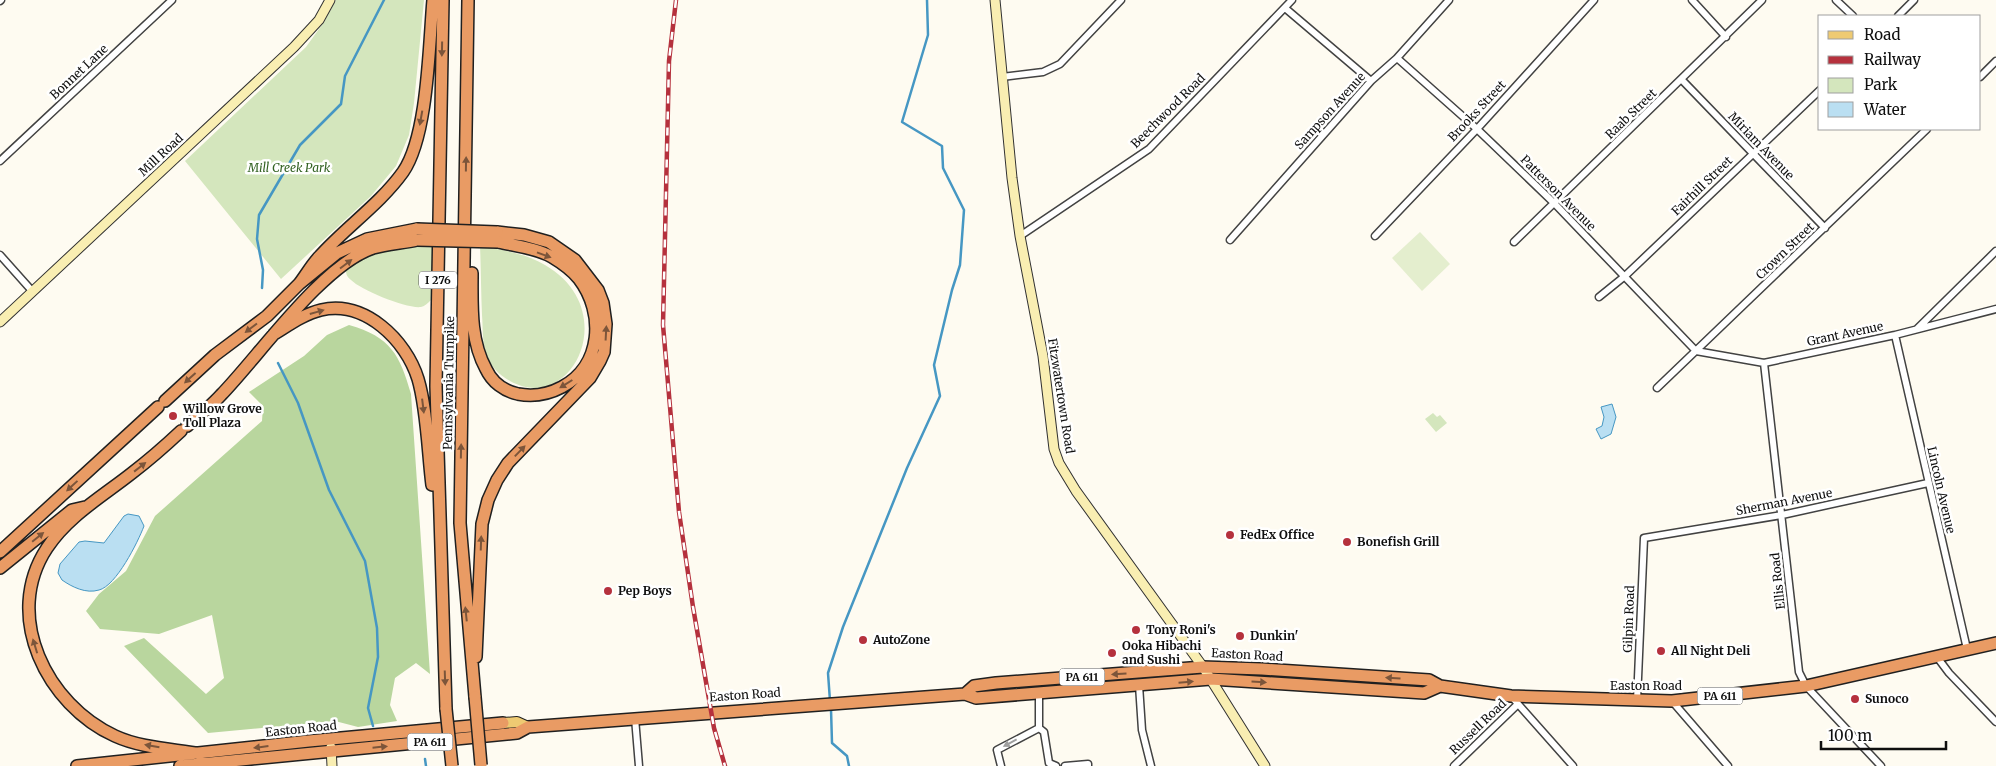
<svg xmlns="http://www.w3.org/2000/svg" width="1996" height="766" font-family="Merriweather,serif">
	<style>
		.green { fill: #d4e6bd }
		.forest { fill: #b9d69e }
		.pitch { fill: #e4eece }
		.water { fill: #badff2; stroke: #4697c3 }
		.lines { fill: none; stroke-linecap: round; stroke-linejoin: round }
		.stream { stroke: #4697c3; stroke-width: 2.5 }
		.street-casing { stroke: #424242; stroke-width: 9 }
		.secondary-casing { stroke: #313131; stroke-width: 11 }
		.primary-casing { stroke: #202020; stroke-width: 12 }
		.highway-casing { stroke: #202020; stroke-width: 14 }
		.street { stroke: #fff; stroke-width: 6 }
		.secondary { stroke: #f9eeb2; stroke-width: 9 }
		.primary { stroke: #eeca72; stroke-width: 10 }
		.highway { stroke: #e99b64; stroke-width: 11 }
		.rail-casing { stroke: #b5313d; stroke-width: 4.5 }
		.rail { stroke: #fff; stroke-width: 2.5; stroke-dasharray: 8; stroke-linecap: butt }
		.highway-bridge-casing { stroke: #202020; stroke-width: 14; stroke-linecap: butt }
		.highway-bridge { stroke: #e99b64; stroke-width: 11 }
		.oneway { fill: #7c553a }
		.oneway2 { fill: #9f9f9f }
		.poi-dot { fill: #b5313d; stroke: #fff; stroke-width: 2 }
		.labels { text-anchor: middle; stroke-width: 5; stroke-linejoin: round; paint-order: stroke }
		.shield { fill: #fff; stroke: #575757; stroke-width: 1 }
		.shield-label { font-size: 11px; font-weight: bold; fill: #0f0f0f }
		.street-label { font-size: 12px; fill: #0f0f0f; stroke: #fff }
		.park-label { font-size: 12px; font-style: italic; fill: #336223; stroke: #fff }
		.poi-label { font-size: 12px; font-weight: bold; fill: #0f0f0f; stroke: #fff; text-anchor: start }
	</style>
	<rect width="100%" height="100%" fill="#fefbf1"/>
	<path class="green" d="M336,0H424L414,103L409,135L396,166L371,196L281,279L185,161L306,47L324,22Z
		M434,243L431,300C428,303 425,306 421,307C407,309 361,290 351,280C347,277 346,274 346,270C370,248 403,247 434,243Z
		M480,246C503,250 524,253 545,265C623,310 572,416 510,381C499,375 489,365 486,353C482,341 483,327 482,315C481,292 481,269 480,246Z
		M1433,413L1437,417L1440,415L1447,423L1436,432L1425,419Z"/>
	<path class="forest" d="M349,325C391,337 400,355 411,394L430,674L416,663L395,678L390,705L397,721L358,727L335,721L208,733L124,646L144,638L206,694L224,678L212,615L159,634L100,629L86,611L99,594L126,571L155,516L262,421L263,406L249,392L304,356L327,335Z"/>
	<path class="pitch" d="M1420,232L1450,264L1422,291L1392,258Z"/>
	<path class="water" d="M1612,404L1616,417L1611,434L1601,439L1596,429L1602,426L1604,417L1601,407Z
		M128,514L139,516L144,526C138,542 116,586 99,590C86,594 72,587 62,580L58,573L60,564L79,542L85,541L104,543L124,516Z"/>
	<g class="lines">
		<path class="stream" d="M262,288L263,270L257,239L259,215L300,145L341,104L345,76L384,0
			M278,363L298,403L329,490L365,561L377,628L378,657L368,708L373,726
			M830,701L828,673L843,627L907,468L940,396L934,365L952,290L960,265L964,210L943,168L942,146L902,122L928,35L927,0
			M831,709L832,743L847,756L849,766
			M425,759L426,766"/>
		<g class="street-casing">
			<path id="street" d="M1692,0L1726,37
				M1836,0L1853,16
				M0,1L1,0
				M1285,8L1371,81
				M1898,16L1914,0
				M1397,58L1477,129L1554,203L1696,351L1764,363L1895,335L1996,309
				M1002,77L1043,72L1060,64L1121,0
				M1980,77L1996,61
				M1682,80L1825,228
				M0,161L172,0
				M1020,236L1149,149L1292,0
				M1375,236L1477,129L1594,0
				M1230,240L1371,81L1397,58L1449,0
				M1514,242L1762,0
				M0,255L33,292
				M1599,297L1625,276L1820,90
				M1917,329L1996,251
				M1895,335L1967,649
				M1764,363L1799,672L1806,686L1881,766
				M1657,388L1927,129
				M1937,657L1949,673L1996,722
				M1139,685L1142,730L1151,766
				M1039,693V728L1044,732L1049,763L1056,766
				M1511,696L1573,766
				M1637,701L1644,538L1782,515L1928,483
				M1672,701L1728,766
				M635,718L639,766
				M1001,766L997,750L1039,728
				M1065,766L1088,764V766
				M1454,766L1518,704"/>
		</g>
		<g class="secondary-casing">
			<path id="secondary" d="M995,0L1012,178L1020,236L1043,356L1054,449L1059,463L1076,491L1203,667L1265,766
				M0,322L294,47L319,20L330,0
				M331,747L332,766"/>
		</g>
		<g class="primary-casing">
			<path id="primary" d="M503,723L517,722L528,727"/>
		</g>
		<g class="highway-casing">
			<path id="highway" d="M443,0L436,386L446,709
				M468,0L460,523L475,697
				M472,273C472,305 470,340 486,369C492,382 504,391 518,394C534,397 547,395 562,387C602,366 605,313 579,279C572,270 562,263 552,257C537,248 515,246 498,242
				M299,284C306,275 312,264 320,256C346,227 380,204 403,172C428,136 429,45 433,0
				M274,334C289,325 304,314 321,310C365,300 406,340 418,379C427,409 428,454 432,485
				M165,401L215,355L267,316L299,284L337,253L367,239L417,229
				M187,426C199,416 211,406 221,395C259,356 322,265 373,248C387,244 403,243 417,240
				M181,431C165,446 149,460 132,473C103,496 68,516 47,548C2,616 47,705 115,736C141,748 173,749 201,754
				M0,552L158,407
				M0,568L72,510L85,507
				M476,657L482,524L488,500L497,480L508,463L590,378L600,361L604,352L606,324L603,303L598,290L575,260L549,242L524,235L497,232
				M965,694L974,686L996,683L1203,667L1262,669L1429,680L1440,686L1511,696L1672,701L1806,686L1996,643
				M77,766L309,741L503,723
				M180,766L517,733L528,727L965,694L976,698L1211,679L1424,693L1440,686"/>
		</g>
		<use href="#street" class="street"/>
		<use href="#secondary" class="secondary"/>
		<use href="#primary" class="primary"/>
		<use href="#highway" class="highway"/>
		<g class="rail-casing">
			<path id="rail" d="M676,0L669,61L663,325L679,512L693,607L714,728L725,766"/>
		</g>
		<use href="#rail" class="rail"/>
		<g class="highway-bridge-casing">
			<path id="highway-bridge" d="M417,229L497,232
				M417,240L498,242
				M475,697L481,765
				M446,709L452,766"/>
		</g>
		<use href="#highway-bridge" class="highway-bridge"/>
	</g>
	<defs><path id="oneway-solid" d="M-6-.8H1V-3.2L6.5 0L1 3.2V.8H-6Z" transform="scale(1.25)"/></defs>
	<g class="oneway">
		<use href="#oneway-solid" transform="translate(442 49) rotate(91)"/>
		<use href="#oneway-solid" transform="translate(421 118) rotate(100)"/>
		<use href="#oneway-solid" transform="translate(466 164) rotate(-89)"/>
		<use href="#oneway-solid" transform="translate(544 255) rotate(20)"/>
		<use href="#oneway-solid" transform="translate(346 264) rotate(-37)"/>
		<use href="#oneway-solid" transform="translate(317 312) rotate(-16)"/>
		<use href="#oneway-solid" transform="translate(251 328) rotate(143)"/>
		<use href="#oneway-solid" transform="translate(606 333) rotate(-87)"/>
		<use href="#oneway-solid" transform="translate(190 378) rotate(138)"/>
		<use href="#oneway-solid" transform="translate(566 384) rotate(148)"/>
		<use href="#oneway-solid" transform="translate(423 406) rotate(83)"/>
		<use href="#oneway-solid" transform="translate(461 451) rotate(-89)"/>
		<use href="#oneway-solid" transform="translate(520 451) rotate(-46)"/>
		<use href="#oneway-solid" transform="translate(140 467) rotate(-38)"/>
		<use href="#oneway-solid" transform="translate(72 486) rotate(137)"/>
		<use href="#oneway-solid" transform="translate(38 537) rotate(-39)"/>
		<use href="#oneway-solid" transform="translate(481 543) rotate(-88)"/>
		<use href="#oneway-solid" transform="translate(466 614) rotate(-96)"/>
		<use href="#oneway-solid" transform="translate(35 646) rotate(-107)"/>
		<use href="#oneway-solid" transform="translate(1119 674) rotate(176)"/>
		<use href="#oneway-solid" transform="translate(445 678) rotate(88)"/>
		<use href="#oneway-solid" transform="translate(1393 678) rotate(-176)"/>
		<use href="#oneway-solid" transform="translate(1186 682) rotate(-5)"/>
		<use href="#oneway-solid" transform="translate(1259 682) rotate(4)"/>
		<use href="#oneway-solid" transform="translate(152 746) rotate(-170)"/>
		<use href="#oneway-solid" transform="translate(261 747) rotate(173)"/>
		<use href="#oneway-solid" transform="translate(380 747) rotate(-6)"/>
	</g>
	<use class="oneway2" href="#oneway-solid" transform="translate(1010 743) rotate(152)"/>
	<g class="poi-dot">
		<circle cx="173" cy="416" r="5"/>
		<circle cx="1230" cy="535" r="5"/>
		<circle cx="1347" cy="542" r="5"/>
		<circle cx="608" cy="591" r="5"/>
		<circle cx="1136" cy="630" r="5"/>
		<circle cx="1240" cy="636" r="5"/>
		<circle cx="863" cy="640" r="5"/>
		<circle cx="1661" cy="651" r="5"/>
		<circle cx="1112" cy="653" r="5"/>
		<circle cx="1855" cy="699" r="5"/>
	</g>
	<g class="labels">
		<g class="shield">
			<rect x="419" y="271.5" width="38" height="17" rx="4"/>
			<rect x="1059.5" y="668.5" width="45" height="17" rx="4"/>
			<rect x="1697.5" y="687.5" width="45" height="17" rx="4"/>
			<rect x="407.5" y="733.5" width="45" height="17" rx="4"/>
		</g>
		<g class="shield-label">
			<text x="438" y="284">I 276</text>
			<text x="1082" y="681">PA 611</text>
			<text x="1720" y="700">PA 611</text>
			<text x="430" y="746">PA 611</text>
		</g>
		<g class="street-label">
			<text transform="translate(79 72) rotate(-43)" y="4">Bonnet Lane</text>
			<text transform="translate(1168 111) rotate(-45)" y="4">Beechwood Road</text>
			<text transform="translate(1330 111) rotate(-48)" y="4">Sampson Avenue</text>
			<text transform="translate(1477 111) rotate(-47)" y="4">Brooks Street</text>
			<text transform="translate(1631 114) rotate(-44)" y="4">Raab Street</text>
			<text transform="translate(1761 146) rotate(46)" y="4">Miriam Avenue</text>
			<text transform="translate(161 155) rotate(-43)" y="4">Mill Road</text>
			<text transform="translate(1702 186) rotate(-44)" y="4">Fairhill Street</text>
			<text transform="translate(1558 193) rotate(45)" y="4">Patterson Avenue</text>
			<text transform="translate(1785 251) rotate(-44)" y="4">Crown Street</text>
			<text transform="translate(1845 334) rotate(-12)" y="4">Grant Avenue</text>
			<text transform="translate(449 383) rotate(-89)" y="4">Pennsylvania Turnpike</text>
			<text transform="translate(1061 396) rotate(81)" y="4">Fitzwatertown Road</text>
			<text transform="translate(1941 490) rotate(77)" y="4">Lincoln Avenue</text>
			<text transform="translate(1784 502) rotate(-11)" y="4">Sherman Avenue</text>
			<text transform="translate(1778 581) rotate(-96)" y="4">Ellis Road</text>
			<text transform="translate(1629 619) rotate(-88)" y="4">Gilpin Road</text>
			<text transform="translate(1247 655) rotate(3)" y="4">Easton Road</text>
			<text x="1646" y="690">Easton Road</text>
			<text transform="translate(745 695) rotate(-4)" y="4">Easton Road</text>
			<text transform="translate(1478 727) rotate(-44)" y="4">Russell Road</text>
			<text transform="translate(301 729) rotate(-6)" y="4">Easton Road</text>
		</g>
		<g class="park-label">
			<text x="289" y="172">Mill Creek Park</text>
		</g>
		<g class="poi-label">
			<text x="183" y="413">Willow Grove<tspan x="183" dy="14">Toll Plaza</tspan></text>
			<text x="1240" y="539">FedEx Office</text>
			<text x="1357" y="546">Bonefish Grill</text>
			<text x="618" y="595">Pep Boys</text>
			<text x="1146" y="634">Tony Roni's</text>
			<text x="1250" y="640">Dunkin'</text>
			<text x="873" y="644">AutoZone</text>
			<text x="1122" y="650">Ooka Hibachi<tspan x="1122" dy="14">and Sushi</tspan></text>
			<text x="1671" y="655">All Night Deli</text>
			<text x="1865" y="703">Sunoco</text>
		</g>
	</g>
	<rect x="1818" y="15" width="162" height="115" fill="#ffffff" stroke="#9f9f9f"/>
	<rect x="1828" y="31" width="25" height="8" fill="#eeca72" stroke="#9f9f9f"/>
	<text x="1864" y="40" font-size="15" fill="#0f0f0f">Road</text>
	<rect x="1828" y="56" width="25" height="8" fill="#b5313d" stroke="#9f9f9f"/>
	<text x="1864" y="65" font-size="15" fill="#0f0f0f">Railway</text>
	<rect x="1828" y="78" width="25" height="15" fill="#d4e6bd" stroke="#9f9f9f"/>
	<text x="1864" y="90" font-size="15" fill="#0f0f0f">Park</text>
	<rect x="1828" y="102" width="25" height="15" fill="#badff2" stroke="#9f9f9f"/>
	<text x="1864" y="115" font-size="15" fill="#0f0f0f">Water</text>
	<path d="M1821 741v8h125v-8" fill="none" stroke="#0f0f0f" stroke-width="2.5"/>
	<text x="1828" y="741" font-size="15" fill="#0f0f0f" stroke="#ffffff" stroke-width="4" paint-order="stroke">100 m</text>
</svg>
